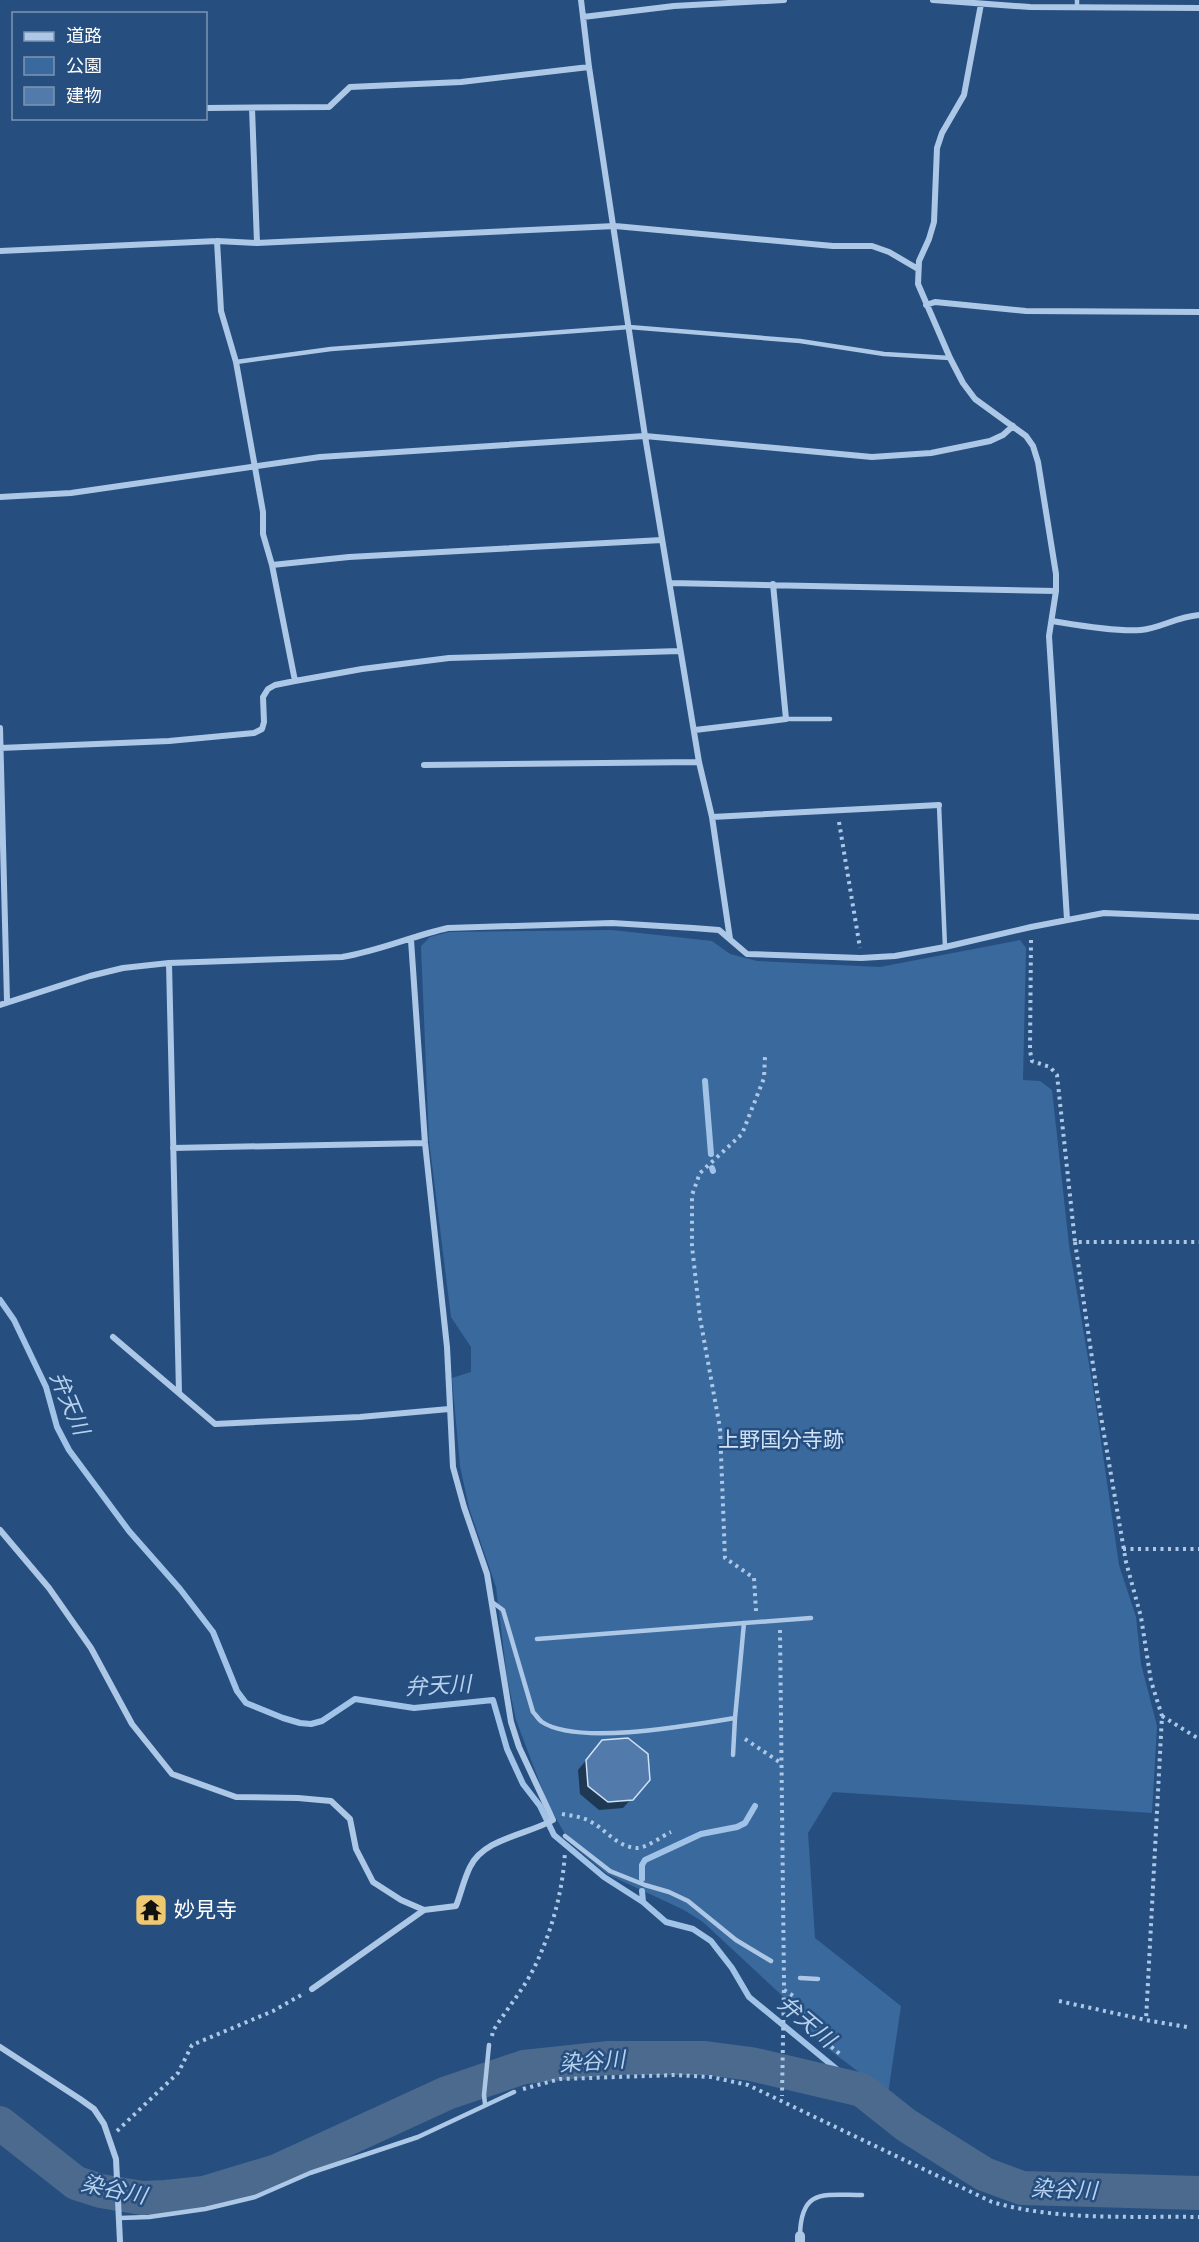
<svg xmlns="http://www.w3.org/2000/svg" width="1199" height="2242" font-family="Raleway,'Noto Sans JP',sans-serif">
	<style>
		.green { fill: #3a699e }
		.shadow { fill: #0007 }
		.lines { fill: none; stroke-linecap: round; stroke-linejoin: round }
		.stream { stroke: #a1c3e7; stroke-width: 6 }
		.river { stroke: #4b6a8d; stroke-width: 34 }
		.building { fill: #527bab; stroke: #d0e2f5; stroke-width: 1.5 }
		.path { stroke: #adc8e6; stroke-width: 4; stroke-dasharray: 3 4.5; stroke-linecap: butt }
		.service { stroke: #adc8e6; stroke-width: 4.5 }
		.minor { stroke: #adc8e6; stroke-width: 6 }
		.tertiary { stroke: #adc8e6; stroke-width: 10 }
		.labels { text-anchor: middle; stroke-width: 5; stroke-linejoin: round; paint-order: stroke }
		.park-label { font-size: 21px; fill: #d0e2f5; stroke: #264f80 }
		.poi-label { font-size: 21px; fill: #fff; stroke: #264f80; text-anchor: start }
		.water-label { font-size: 22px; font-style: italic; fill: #b8d2ee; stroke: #264f80 }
	</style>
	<rect width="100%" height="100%" fill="#264f80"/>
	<path class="green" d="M612,930L712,941L730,954L757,961L880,967L1020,940L1026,948L1023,1080L1040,1081L1052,1090L1069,1245L1095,1400L1119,1565L1136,1617L1141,1664L1157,1726L1152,1813L833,1792L808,1833L815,1938L901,2006L888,2094L819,2042L790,2003L703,1922L684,1910L607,1874L570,1843L547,1802L516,1720L507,1677L496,1587L469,1508L460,1466L452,1378L471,1372V1347L451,1317L429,1140L421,946L430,937L449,932Z"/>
	<path class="shadow" d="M594,1751L632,1798L623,1808L599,1810L580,1794L578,1770Z"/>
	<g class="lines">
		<path class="stream" d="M705,1081L711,1154
			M712,1168L713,1171
			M0,1300L14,1320L46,1387L57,1427L69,1450L129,1531L180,1589L213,1632L237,1691L246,1703L283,1718L300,1723L311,1724L322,1721L355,1699L414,1708L493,1700L507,1749L523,1784L540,1806L554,1835L604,1877L643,1902L666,1922L693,1929L711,1941L732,1968L749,1997L862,2090
			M642,1879V1865L645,1860L701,1834L737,1827L745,1823L755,1806
			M642,1891L643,1902"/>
		<path class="river" d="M0,2123L76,2183L101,2191L142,2198L166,2197L204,2193L277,2171L447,2093L524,2067L609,2058H705L751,2064L862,2090L906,2125L984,2174L1022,2188L1199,2193"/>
	</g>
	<path class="building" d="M628,1738L648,1754L650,1780L633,1800L608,1802L588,1786L586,1760L602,1740Z"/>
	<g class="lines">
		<path class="path" d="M839,822L860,948
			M1031,940L1030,1051L1032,1061L1050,1067L1057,1075L1075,1242H1199
			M1075,1242L1098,1399L1126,1562L1141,1617L1151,1681L1162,1716L1146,2020
			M1123,1549H1199
			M756,1611L754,1578L725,1558L720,1428L700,1318L692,1246V1195L700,1173L742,1134L764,1078L765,1056
			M780,1630L784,1983L782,2096
			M1162,1716L1199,1739
			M745,1739L781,1763
			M562,1814C573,1816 584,1817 593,1823C608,1832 618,1847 637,1848C647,1848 662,1836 671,1832
			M784,1990L795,1997L823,2040L840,2054
			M1059,2001L1146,2020L1187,2027
			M492,2036L493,2031C506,2010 523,1990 534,1968C552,1931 563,1891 565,1851
			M523,2089L560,2079L675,2075L711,2077L748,2085L992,2202C1058,2221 1131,2216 1199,2217
			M117,2131L178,2073L192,2045L273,2011L303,1994"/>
		<path class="service" d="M1077,7V0
			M236,362L331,349L629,327L800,341L884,354L950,358
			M786,719H830
			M939,805L945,947
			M492,1602L503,1610L533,1712C536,1715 539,1720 542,1722C578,1746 692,1725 735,1718
			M537,1639L811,1618
			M733,1755L735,1718L744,1623
			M565,1836L610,1871L645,1885L669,1892L688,1901L736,1940L771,1961
			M800,1978L818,1979
			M485,2104L484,2095L489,2045
			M120,2218L149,2217L205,2209L255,2197L310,2173L418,2137L514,2092
			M800,2235C801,2188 824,2195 862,2195"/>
		<path class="minor" d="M581,0L589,67L645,436L699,762L712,817L730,939
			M933,0L1030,7L1199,8
			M981,4L964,95L942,133L937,148L934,222L929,239L919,261L918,284L950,358L963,383L975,399L1026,436L1033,446L1038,462L1056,574V591L1049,636L1067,919
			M583,17L674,6L784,0
			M206,108L329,107L350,87L461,82L589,67
			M252,108L257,243
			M217,241L221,311L236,362L263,512V534L272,565L295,681
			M0,251L217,241L257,243L615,226L833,246H872L889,252L918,269
			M926,305L935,302L1026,311L1199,312
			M0,497L71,493L320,457L645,436L872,457L931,453L990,441L1003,435L1013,426
			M272,565L349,557L662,540
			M671,583L1056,591
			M1052,621C1077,625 1116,632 1141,630C1161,628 1176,617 1199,615
			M0,728L7,1001
			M695,730L786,719L773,584
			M0,748L169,741L254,733L262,729L264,722L263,697L268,689L275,685L295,681L362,669L449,658L680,651
			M424,765L699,762
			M712,817L939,805
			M169,963L179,1393
			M0,1005L90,976L123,968L169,963L342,957C379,951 412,936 448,928L612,923L693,928L719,930L747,954L861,958L895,956L945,947L1031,927L1104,913L1199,917
			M173,1148L425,1143
			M113,1337L215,1424L360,1417L449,1409
			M0,1530L49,1588L91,1648L132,1724L172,1774L236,1797L298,1798L331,1801L350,1819L356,1849L373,1882L401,1900L424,1910
			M312,1989L424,1910L456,1906C461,1893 464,1879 470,1867C484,1838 527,1835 553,1820L519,1747L511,1722L487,1574L464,1507L453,1467L447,1347L425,1143L411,940
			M0,2047L80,2099L94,2109L104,2124L116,2159L120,2242"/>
		<path class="tertiary" d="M800,2242V2236"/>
	</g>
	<defs>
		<g id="temple-square" transform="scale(1.725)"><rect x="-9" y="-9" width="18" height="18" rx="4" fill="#efc872" stroke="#264f80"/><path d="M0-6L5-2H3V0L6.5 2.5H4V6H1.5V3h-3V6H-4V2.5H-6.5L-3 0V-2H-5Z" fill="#111"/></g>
	</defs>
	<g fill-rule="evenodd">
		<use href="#temple-square" x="151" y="1910"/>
	</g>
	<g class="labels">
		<g class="park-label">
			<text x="781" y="1447">上野国分寺跡</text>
		</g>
		<g class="poi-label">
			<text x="174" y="1917">妙見寺</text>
		</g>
		<g class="water-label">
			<text transform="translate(70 1403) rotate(67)" y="8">弁天川</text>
			<text transform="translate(438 1685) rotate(-3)" y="8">弁天川</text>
			<text transform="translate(807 2021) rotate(40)" y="8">弁天川</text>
			<text transform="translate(592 2061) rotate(-4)" y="8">染谷川</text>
			<text transform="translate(114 2189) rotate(12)" y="8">染谷川</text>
			<text transform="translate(1064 2189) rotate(2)" y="8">染谷川</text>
		</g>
	</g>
	<rect x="12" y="12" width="195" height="108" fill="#264f80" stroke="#7d95b3" stroke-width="1.5"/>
	<rect x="24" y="32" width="30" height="9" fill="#adc8e6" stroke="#7d95b3" stroke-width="1.5"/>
	<text x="66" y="42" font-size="18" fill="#ffffff">道路</text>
	<rect x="24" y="57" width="30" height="18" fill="#3a699e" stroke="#7d95b3" stroke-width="1.5"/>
	<text x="66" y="72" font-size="18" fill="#ffffff">公園</text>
	<rect x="24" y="87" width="30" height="18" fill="#527bab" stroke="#7d95b3" stroke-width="1.5"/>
	<text x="66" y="102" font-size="18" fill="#ffffff">建物</text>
</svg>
